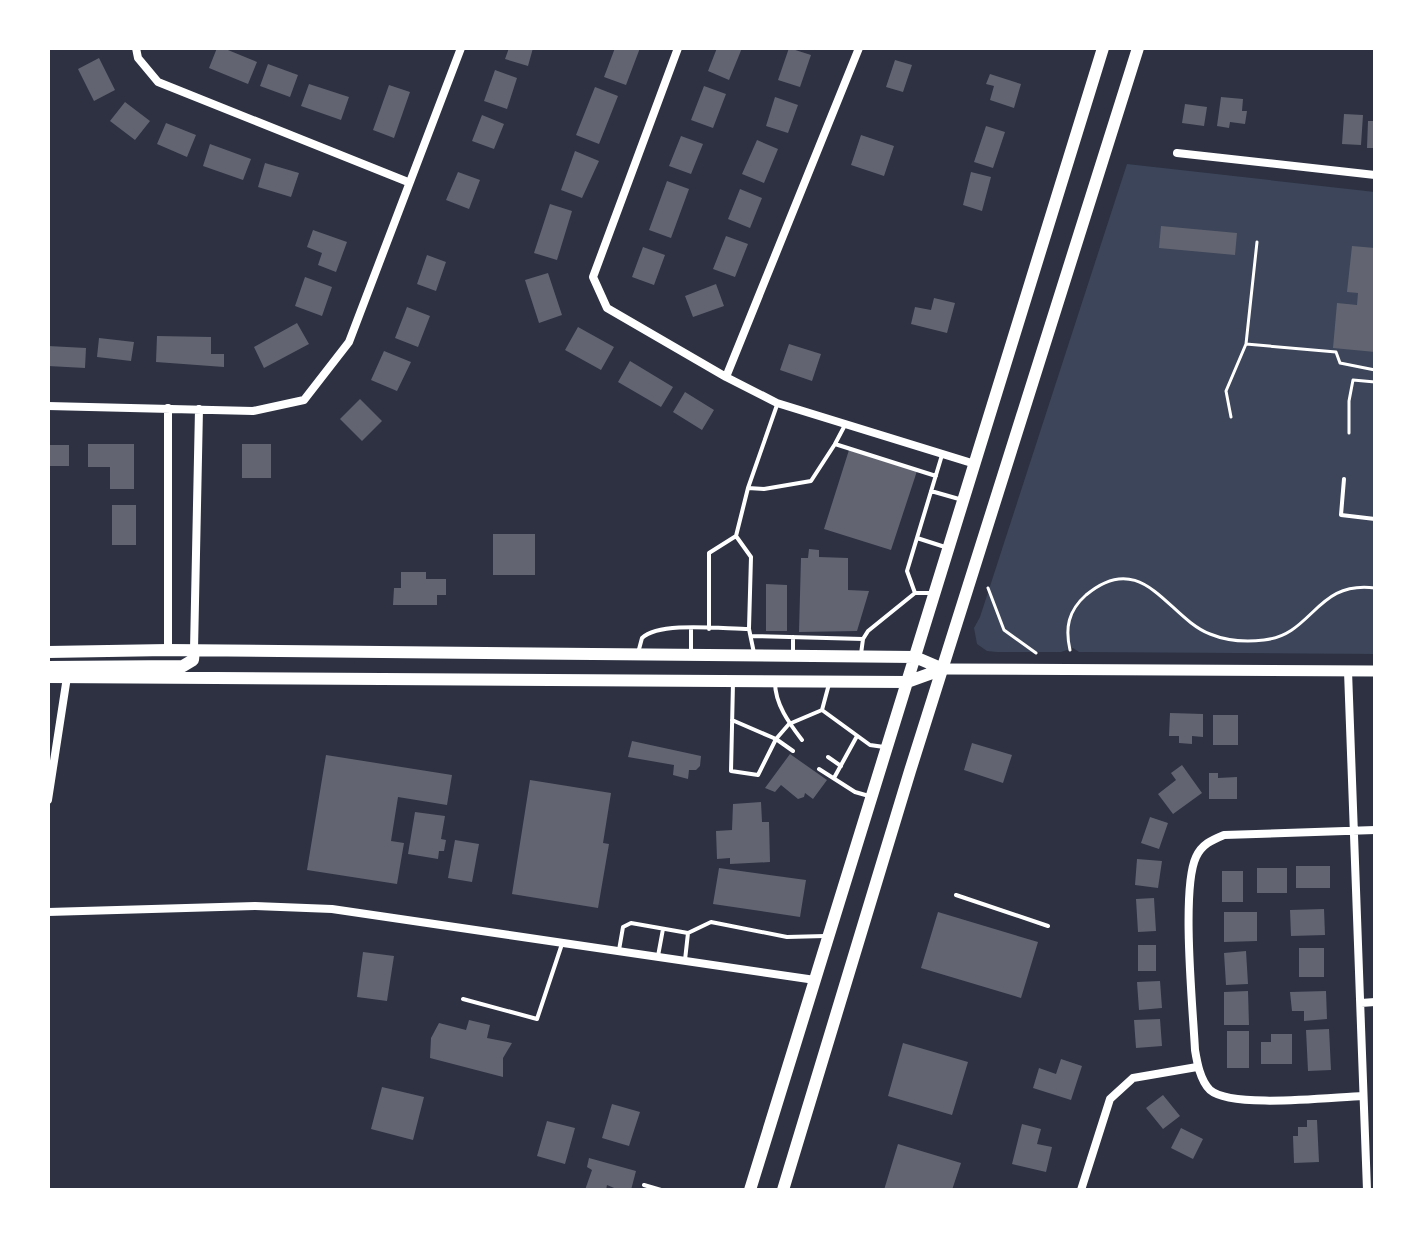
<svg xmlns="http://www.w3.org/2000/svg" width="1423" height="1238" font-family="Cabin,sans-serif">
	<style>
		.green { fill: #3c4559 }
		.building { fill: #626471 }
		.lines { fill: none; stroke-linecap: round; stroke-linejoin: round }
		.path { stroke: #fff; stroke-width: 3 }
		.service { stroke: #fff; stroke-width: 4 }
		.minor { stroke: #fff; stroke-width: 8 }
		.secondary { stroke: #fff; stroke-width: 11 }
		.primary { stroke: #fff; stroke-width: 12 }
	</style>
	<rect width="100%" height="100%" fill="#2d3142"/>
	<path class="green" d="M1127,164L1375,192V654L1079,652L1073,648L1061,652H997L987,651L977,644L974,628L980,617Z"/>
	<path class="building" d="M217,48H223L257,62L248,84L209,68Z
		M509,48H533L528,66L505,59Z
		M615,48H640L626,85L604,77Z
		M717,48H742L729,80L708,71Z
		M789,48L811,55L800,87L778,80Z
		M99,58L115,90L94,101L78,69Z
		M895,60L912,65L903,92L886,87Z
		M268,64L298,75L290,97L260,86Z
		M495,70L517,78L507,109L484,101Z
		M990,74L1021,84L1014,108L990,100L994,86L986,84Z
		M309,84L349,97L341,120L301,106Z
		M389,85L410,92L394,138L373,130Z
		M704,86L726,94L713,128L691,120Z
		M595,87L618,96L599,144L576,135Z
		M775,97L798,105L788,133L766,126Z
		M1221,97L1243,99L1242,111H1247L1245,124L1230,122L1229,128L1217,126Z
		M125,102L150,121L135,140L110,121Z
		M1185,104L1207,107L1204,126L1182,123Z
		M1344,114L1363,115L1361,145L1342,144Z
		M482,115L504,124L494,149L472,141Z
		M1368,121H1375V148H1367Z
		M166,123L196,135L187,157L157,144Z
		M986,126L1005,132L993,168L974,162Z
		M861,135L894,146L884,176L851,165Z
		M681,136L703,144L691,174L669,166Z
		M757,140L778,149L764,183L742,174Z
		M210,144L251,159L243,180L203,166Z
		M575,151L599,161L582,198L561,190Z
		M265,163L299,173L291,197L258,187Z
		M458,172L480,180L469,209L446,200Z
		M971,172L991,177L982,211L963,205Z
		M667,181L689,189L671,238L649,230Z
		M740,189L762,198L750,228L728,219Z
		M550,204L572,211L557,260L534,253Z
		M1161,226L1237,233L1235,255L1159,248Z
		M313,230L347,242L336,272L318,265L322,253L307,247Z
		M726,236L748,244L735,277L713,269Z
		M1352,246L1375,248V352L1333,348L1337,303L1357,305L1358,293L1347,292Z
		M643,247L665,255L654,285L632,277Z
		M427,255L446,262L436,291L417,284Z
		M548,273L562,315L539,323L525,280Z
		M305,277L332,287L322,316L295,306Z
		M716,284L724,306L693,317L685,296Z
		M934,298L955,303L947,333L911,324L915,307L931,310Z
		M407,307L430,316L418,347L395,338Z
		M297,323L309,344L264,368L254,347Z
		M578,327L614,347L601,370L565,350Z
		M157,336L211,337V354H224V367L156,362Z
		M99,338L134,342L131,361L97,357Z
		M789,344L821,354L812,381L780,370Z
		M48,346L86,348L85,368L48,366Z
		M384,351L411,362L397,391L371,380Z
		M630,361L673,387L661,407L618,382Z
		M685,392L714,410L702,430L673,412Z
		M360,399L382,421L362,441L340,419Z
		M88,444H134V489H110V467H88Z
		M242,444H271V478H242Z
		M48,445H69V466H48Z
		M849,450L917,471L891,550L824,529Z
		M112,505H136V545H112Z
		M493,534H535V575H493Z
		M809,549L819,550V557L848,558V590L869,591L857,631L799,632L801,558H808Z
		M401,572H426V579H446V595H437V605H393L394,588H401Z
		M766,584L787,585V631H766Z
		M1170,713L1203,714V737L1192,736V744L1179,743V736H1169Z
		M1213,715H1238V745H1213Z
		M632,741L701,756L700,766L696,770H689L688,779L673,775L674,765L628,757Z
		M972,743L1012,755L1003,783L964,770Z
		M790,754L827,780L813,799L805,793L804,797L798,799L781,785L775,792L765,788Z
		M326,755L452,775L447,805L398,797L391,841L404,843L397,884L307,870Z
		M1182,765L1202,793L1173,814L1158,794L1176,780L1171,773Z
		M1209,773H1218V778L1237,777V799H1209Z
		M530,780L611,793L603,843L609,844L598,908L512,894Z
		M761,802L762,822H769L770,862L730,864V858L717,859L716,831L732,830L733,804Z
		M415,812L445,816L441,839L446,840L444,851H439L438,859L408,854Z
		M1150,817L1168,823L1159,849L1141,843Z
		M455,840L479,844L472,882L448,878Z
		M1137,859L1162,861L1158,888L1135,885Z
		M1296,866H1330V888H1296Z
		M719,868L806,880L800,917L713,904Z
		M1257,868H1287V893H1257Z
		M1222,871H1243V902H1222Z
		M1154,898L1156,931L1138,932L1136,899Z
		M1324,909L1325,935L1291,936L1290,910Z
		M938,912L1038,942L1021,998L921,968Z
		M1224,912H1257V941L1224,942Z
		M1138,945H1156V971H1138Z
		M1299,948H1324V977H1299Z
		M1246,951L1248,984L1226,985L1224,953Z
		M363,952L394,956L387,1001L357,997Z
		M1160,981L1162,1008L1139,1010L1137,982Z
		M1248,991L1249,1025H1224V992Z
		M1326,991L1327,1019L1304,1021V1011H1292L1290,992Z
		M1160,1019L1162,1046L1136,1048L1134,1020Z
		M469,1020L490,1025L487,1038L512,1043L503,1058V1077L430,1058L431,1038L439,1023L466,1030Z
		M1329,1029L1331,1070L1308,1071L1306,1030Z
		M1227,1031H1249V1068H1227Z
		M1271,1034H1292V1064H1261V1042H1271Z
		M903,1043L968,1062L952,1115L888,1096Z
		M1061,1059L1082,1066L1071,1100L1033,1088L1039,1068L1056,1074Z
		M382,1087L424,1097L413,1140L371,1129Z
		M1163,1095L1180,1116L1163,1129L1146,1108Z
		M612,1104L640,1112L629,1146L602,1138Z
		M1307,1120H1317L1319,1162L1294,1163L1293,1136H1298V1127H1307Z
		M547,1121L575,1128L565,1164L537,1156Z
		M1022,1124L1041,1129L1037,1144L1052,1147L1046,1172L1012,1164Z
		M1181,1128L1203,1139L1193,1159L1171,1148Z
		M898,1144L961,1163L952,1190H884Z
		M589,1158L636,1171L631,1190H619L607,1185L606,1190H585L592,1170L587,1167Z"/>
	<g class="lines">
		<path class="path" d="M1246,344L1336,352L1340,363L1375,370
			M1231,417L1226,391L1246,344L1257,242
			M1349,433V401L1353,380L1375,382
			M988,588L1004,630L1036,653
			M1070,650C1065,628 1068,611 1086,595C1143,547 1168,618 1210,634C1227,641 1247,642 1264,640C1313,635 1316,580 1375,588"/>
		<path class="service" d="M777,405L748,488L764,489L811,481L835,444L936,476
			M835,444L845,425
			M1344,479L1341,515L1375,519
			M748,488L736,536L751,557L749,628
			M931,491L959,499
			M917,538L945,547
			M915,593L907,571L942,455
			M709,629V553L736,536
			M751,636L863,639
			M793,637V654
			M638,653L642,638C660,621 723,629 749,629L754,653
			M691,654V629
			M861,654L863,639L868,631L915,593H933
			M775,682C775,704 789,723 802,740
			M822,710L829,684
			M732,720L776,739L758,775L731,771L733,683
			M793,751L776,739L789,724L822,710L870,745L884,747
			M828,757L841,766
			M819,769L855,792L869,796
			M834,778L857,736
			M956,895L1048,926
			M688,933L711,922L787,937L825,936
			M619,950L623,927L631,923L688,933L685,960
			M658,956L663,929
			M463,999L537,1019L562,944
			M644,1185L661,1190"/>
		<path class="minor" d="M136,48L138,58L158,82L408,182
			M678,48L593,277L607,308L726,377L777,403L975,464
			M1177,153L1375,175
			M726,377L859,48
			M48,406L253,411L304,400L349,342L461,48
			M168,650V408
			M194,650L199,409
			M1348,671L1367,1190
			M48,800L67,677
			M48,912L255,906L332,909L815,980
			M1361,1003L1375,1002
			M1363,1096C1332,1097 1232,1109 1210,1090C1200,1080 1197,1062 1195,1050C1193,1009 1181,889 1196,857C1202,844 1212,840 1224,835L1375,830
			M1081,1190L1110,1099L1133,1078L1197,1067"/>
		<path class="secondary" d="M943,669L1375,671"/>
		<path class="primary" d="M48,652L168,650L915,657L943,669
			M48,667L183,666L193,660L194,650
			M48,677L907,682L943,669
			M750,1190L1103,48
			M783,1190L910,771L1138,48"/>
	</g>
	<rect width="1423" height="1238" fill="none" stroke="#ffffff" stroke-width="100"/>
</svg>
